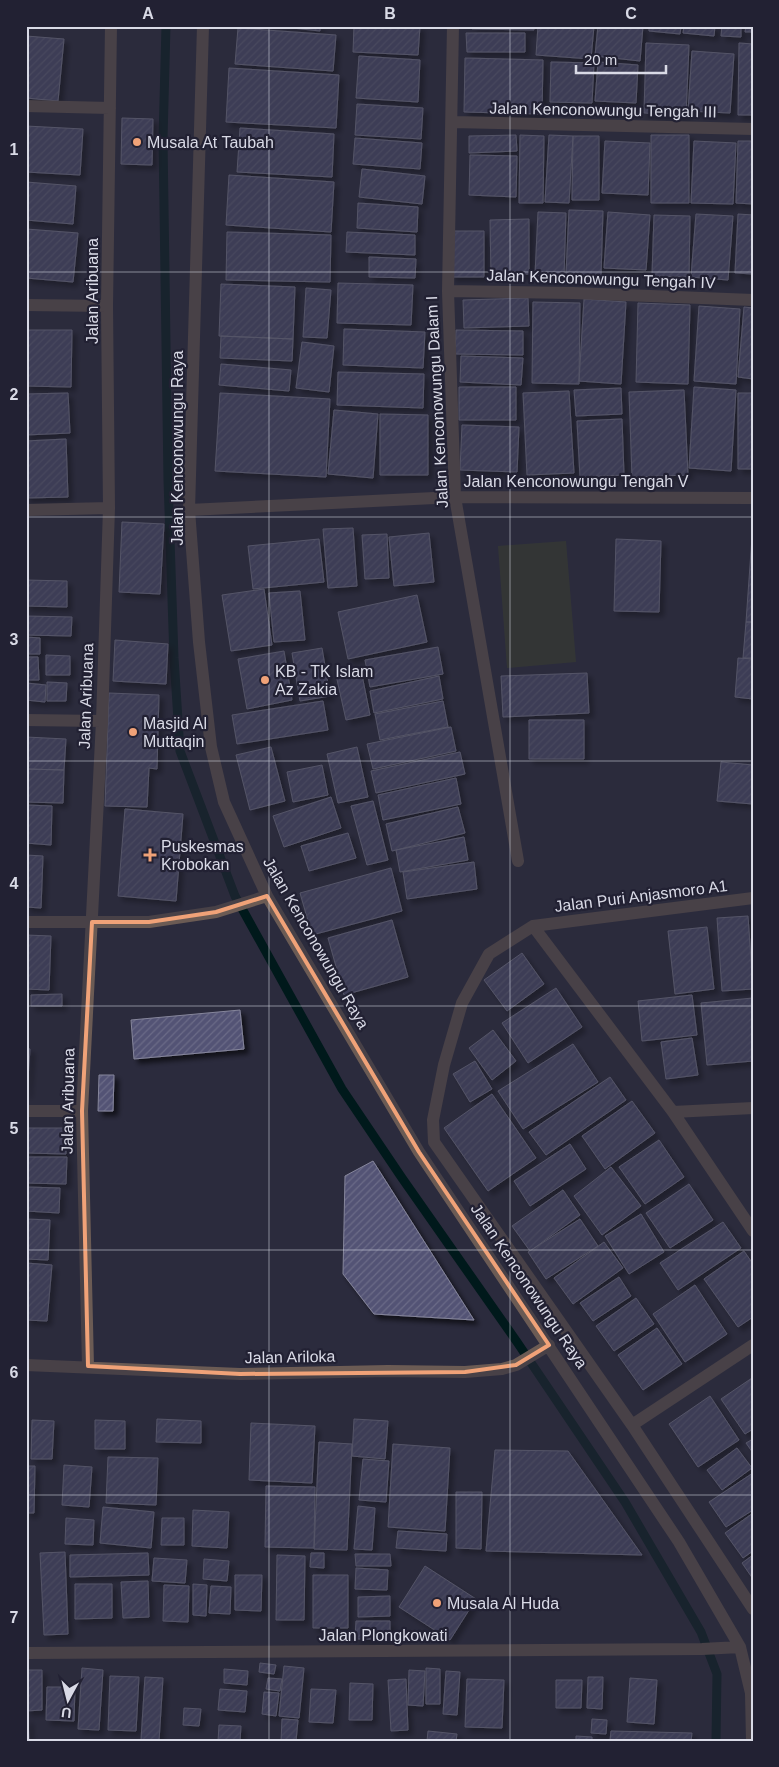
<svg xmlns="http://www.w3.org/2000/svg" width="779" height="1767" font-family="Helvetica,sans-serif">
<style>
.park{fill:#3c422e}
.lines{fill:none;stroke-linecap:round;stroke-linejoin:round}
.stream{stroke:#00191b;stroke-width:9}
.building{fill:url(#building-hatch);stroke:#86869c;filter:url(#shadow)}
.street{stroke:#6b5b54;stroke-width:12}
.marked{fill:none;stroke:#f0a278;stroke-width:4;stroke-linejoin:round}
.grid{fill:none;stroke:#d9dae6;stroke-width:1;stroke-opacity:0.55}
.poi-dot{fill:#f0a278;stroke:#222133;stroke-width:2}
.labels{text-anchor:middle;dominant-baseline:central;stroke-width:4.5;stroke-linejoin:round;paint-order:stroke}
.street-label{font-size:16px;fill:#d9dae6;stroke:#222133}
.poi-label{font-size:16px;fill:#d9dae6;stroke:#222133;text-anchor:start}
.neatline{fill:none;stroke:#d9dae6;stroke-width:2}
.grid-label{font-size:16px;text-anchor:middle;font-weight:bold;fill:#d9dae6}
</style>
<defs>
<pattern id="building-hatch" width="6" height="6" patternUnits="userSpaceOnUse" patternTransform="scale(1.25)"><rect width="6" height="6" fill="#535374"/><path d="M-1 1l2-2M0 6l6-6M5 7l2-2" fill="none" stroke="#6b6b88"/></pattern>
<filter id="shadow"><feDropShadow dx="4.5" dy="4.5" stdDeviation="2.5" flood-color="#0009"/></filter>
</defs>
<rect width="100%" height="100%" fill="#2b2b3d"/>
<path class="park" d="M566 541 576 662 507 668 498 546Z"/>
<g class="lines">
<path class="stream" d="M166 26 163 139 168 480 174 658 180 751 235 896 342 1089 402 1178 517 1342 625 1502 701 1632 717 1674 716 1741"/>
</g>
<path class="building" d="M274 26H320V31Z
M354 26H420L418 55 353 52Z
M472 26H534V30L472 29Z
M538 26H594L591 59 536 55Z
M598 26H643L640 61 595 56Z
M649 26H681L680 34 649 31Z
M684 26H715L714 36 683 33Z
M722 26H741V37L721 36Z
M746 26H753V32H745Z
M238 28 336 35 333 71 235 64Z
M466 33H525V52H467Z
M26 36 64 39 58 101 26 98Z
M646 43 689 45 686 115 644 113Z
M739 43 753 44V115H738Z
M692 51 734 54 730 113 688 111Z
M359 56 420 60 418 102 356 98Z
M465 58 543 60 542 114 464 112Z
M551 62 594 63 592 103 550 102Z
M598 62 638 65 636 103 595 101Z
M229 68 339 75 336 128 226 122Z
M357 104 423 108 421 139 355 135Z
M122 118 153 119 152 165 121 164Z
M26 126 83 129 80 175 26 172Z
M240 128 334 134 332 177 237 172Z
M516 135 517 151 469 153V136Z
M520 135 544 136 543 203H519Z
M549 135 573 136 569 203 545 202Z
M651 135H689V203H651Z
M573 136H599V200H572Z
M355 138 422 143 420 169 353 164Z
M605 141 650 143 648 195 602 193Z
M694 141 736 143 733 204 691 203Z
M738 141H753V204L736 203Z
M470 155 517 156 516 197 469 195Z
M362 169 425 176 422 204 359 197Z
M229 175 334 182 331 232 226 225Z
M26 182 76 186 73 224 26 220Z
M358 203 418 207 417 232 357 228Z
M569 210 603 211 601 275 566 274Z
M538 212 566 213 564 276 535 275Z
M608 212 650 215 646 270 604 268Z
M696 214 733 216 728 280 691 277Z
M738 214 753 215V274L735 273Z
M654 215 690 216 689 277 652 276Z
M529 219V274H491L490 220Z
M26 229 78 233 73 282 26 278Z
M451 231H484V277H451Z
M227 232 331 235 330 282 226 280Z
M347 232 415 235V255L346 252Z
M369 257 416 259 415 278 369 277Z
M338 283 413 285 411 325 337 323Z
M221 284 295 287 293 339 219 336Z
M306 288 331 290 327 338 303 337Z
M528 298 529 326 464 328 463 300Z
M584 299 626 302 621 384 579 381Z
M533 302 580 303 579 384 532 383Z
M638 303 690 305 688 384 636 382Z
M699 306 740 309 736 384 694 381Z
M744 307 753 308V379L738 377Z
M344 329 425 332 423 368 343 365Z
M26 330H72L71 387 26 386Z
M456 330 523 331V355L455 354Z
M221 336 293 339 292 361 220 358Z
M302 342 334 346 329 392 296 388Z
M461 356 523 358 521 385 460 382Z
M221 364 291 370 289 391 219 385Z
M338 372 424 374 423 408 337 405Z
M459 387H516V420H459Z
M694 387 736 390 731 471 689 468Z
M621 388 622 414 576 416 574 390Z
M684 390 688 475 632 477 629 392Z
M569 391 574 473 527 475 523 393Z
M68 393 70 433 26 435V394Z
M220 393 330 399 326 477 215 471Z
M738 393H753V469H738Z
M334 410 378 414 373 478 328 474Z
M380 414 428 415V475H380Z
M622 419 624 475 580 477 577 421Z
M462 425 519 427 517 472 460 470Z
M66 439 68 497 26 498V441Z
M122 522 164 524 160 594 119 592Z
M353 528 357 586 328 588 323 529Z
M429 533 434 582 394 586 389 537Z
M387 534 389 578 365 579 362 535Z
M752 537H753V622H746Z
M319 539 324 582 253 589 248 546Z
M616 539 661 541 659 612 614 611Z
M26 580 67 581V607L26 606Z
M264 589 272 645 231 651 222 595Z
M300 591 305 640 274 642 269 593Z
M417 595 427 642 348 659 338 612Z
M26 616 72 617 71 636 26 635Z
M746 622H753V658H743Z
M26 637 40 638V654H26Z
M115 640 168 644 166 684 113 681Z
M438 647 443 674 370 687 365 660Z
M322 648 330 696 300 701 292 653Z
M284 651 292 700 247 709 238 659Z
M46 655 70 656V675H46Z
M26 657H38L39 680H26Z
M738 658 753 659V699L735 697Z
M361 670 370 715 346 720 336 675Z
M587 673 589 713 503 717 501 676Z
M439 676 443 699 374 713 370 691Z
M47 682 67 683 66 701H47Z
M26 683 46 685 45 702 26 700Z
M109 693 159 695 157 769 149 768 147 807 105 806Z
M323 701 328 730 237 744 232 715Z
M443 701 448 727 380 740 375 714Z
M529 720H584V759H529Z
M451 727 456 751 373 769 367 744Z
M26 737 66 739 64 770 26 769Z
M271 747 285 801 250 810 236 755Z
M357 747 368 797 338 803 327 754Z
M460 752 465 774 376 793 371 771Z
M721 762 753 765V804L717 801Z
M322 765 328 795 293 802 287 772Z
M26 769 64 770 63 803 26 802Z
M456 778 461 804 383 820 378 795Z
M331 797 341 828 284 847 273 816Z
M373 801 388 860 367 865 351 806Z
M26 805 52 806 51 845 26 843Z
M458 807 465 833 392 851 386 824Z
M125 809 183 814 176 901 118 896Z
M348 833 356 858 309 871 301 846Z
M464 837 468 860 400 872 396 850Z
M26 855 43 856 41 908 26 907Z
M474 862 477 889 407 899 403 872Z
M391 868 402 911 312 935 300 893Z
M748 916 753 989 722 991 717 918Z
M392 920 408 977 344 995 328 938Z
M707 927 714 989 675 994 668 931Z
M26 935 51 936 49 990 26 989Z
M522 953 544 984 507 1011 484 980Z
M556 988 582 1027 528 1063 502 1023Z
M62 994V1006H31V995Z
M692 995 697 1035 642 1041 638 1001Z
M753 998V1061L707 1065 701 1003Z
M240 1010 244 1049 134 1059 131 1020Z
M493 1030 516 1061 492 1080 469 1048Z
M692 1038 698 1075 666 1079 661 1042Z
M573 1044 598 1082 523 1129 498 1091Z
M26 1048 30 1049 27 1094H26Z
M475 1061 492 1089 470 1102 453 1074Z
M99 1075H114L113 1111H98Z
M610 1077 626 1100 546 1155 529 1132Z
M492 1094 536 1158 488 1191 444 1128Z
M632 1101 655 1133 605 1169 582 1136Z
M27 1128H66V1154L27 1153Z
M659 1140 684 1177 645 1204 619 1167Z
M570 1144 586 1169 530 1206 514 1181Z
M26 1157H67L66 1184 26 1183Z
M373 1161 474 1320 374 1314 343 1274 345 1176Z
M611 1167 641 1206 602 1235 574 1196Z
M689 1184 713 1220 670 1248 646 1213Z
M26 1187 60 1188 59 1213 26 1211Z
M563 1190 580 1215 530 1251 512 1226Z
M641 1214 664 1252 629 1274 605 1236Z
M26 1219 50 1220 48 1260 26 1259Z
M580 1219 598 1246 546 1279 528 1252Z
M723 1222 741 1248 678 1290 660 1263Z
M604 1242 623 1268 573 1304 554 1278Z
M744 1251 753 1264V1317L738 1327 704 1279Z
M26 1263 52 1265 47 1321 26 1320Z
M619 1277 631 1296 593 1321 580 1303Z
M695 1285 727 1334 685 1362 653 1314Z
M636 1298 654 1324 614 1351 596 1326Z
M657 1328 682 1364 643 1390 618 1355Z
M752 1378 753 1429 745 1434 721 1399Z
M710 1396 739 1440 698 1467 669 1424Z
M157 1419 201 1421V1443L156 1442Z
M354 1419 388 1421 385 1459 352 1456Z
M32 1420 54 1421 52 1459H31Z
M95 1420 125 1421V1449H95Z
M251 1423 315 1426 312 1483 249 1480Z
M753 1439V1453L746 1443Z
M319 1442 352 1444 347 1550 314 1549Z
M393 1444 450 1448 445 1531 388 1527Z
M737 1448 752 1468 722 1490 707 1470Z
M495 1450 568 1451 642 1555 486 1551Z
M108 1457 158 1458 156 1505 106 1503Z
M363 1459 389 1461 386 1502 359 1500Z
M64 1465 92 1467 89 1507 62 1505Z
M26 1466H35L34 1513H26Z
M753 1473V1510L726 1527 709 1502Z
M266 1486 315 1487 314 1548 265 1547Z
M456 1492H482L481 1549 456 1548Z
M358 1506 375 1508 372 1550 354 1549Z
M103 1507 154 1512 151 1548 100 1543Z
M193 1510 229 1512 227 1548 192 1546Z
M753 1513V1551L743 1558 725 1533Z
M66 1518 94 1520 93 1545 65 1544Z
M162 1518H184V1545H161Z
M398 1531 447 1534 446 1551 396 1548Z
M65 1552 68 1634 44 1635 40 1553Z
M148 1553 149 1575 70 1577V1555Z
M311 1553H324V1568L310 1567Z
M355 1554H390L391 1566H356Z
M277 1555 305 1556 304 1620H276Z
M753 1555V1579L742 1563Z
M154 1558 187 1560 185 1583 152 1581Z
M204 1559 229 1561 227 1581 203 1579Z
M425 1566 476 1599 450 1640 399 1607Z
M356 1568 388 1570 387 1590 355 1589Z
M235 1575H262L261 1611 235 1610Z
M313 1575H348V1628H313Z
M148 1581 149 1617 123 1618 121 1582Z
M75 1584H112V1618L75 1619Z
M193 1584 207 1585 206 1616 193 1615Z
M164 1585 189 1586 188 1622 163 1621Z
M211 1586 231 1587 230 1614 209 1613Z
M390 1596V1616L358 1617V1597Z
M356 1621H390V1639H355Z
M260 1663 276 1665 274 1674 259 1672Z
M284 1666 304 1668 299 1718 279 1716Z
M82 1668 103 1670 99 1730 78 1729Z
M426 1668 440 1669V1704H426Z
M224 1669 248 1671 247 1685 224 1683Z
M26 1670H42V1710L26 1711Z
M409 1670 425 1671 423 1706 408 1705Z
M446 1671 460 1672 457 1715 443 1714Z
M110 1676 139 1677 136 1731 108 1730Z
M145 1677 163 1678 159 1741 141 1740Z
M588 1677H603L602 1709 587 1708Z
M268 1678 282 1679 280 1691 266 1689Z
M630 1678 657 1680 654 1724 627 1722Z
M406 1679 408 1730 391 1731 388 1680Z
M467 1679 504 1680 502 1728 465 1727Z
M556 1680H582L581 1708H556Z
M350 1683 373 1684 372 1720H349Z
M47 1687H75L74 1721 46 1720Z
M220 1689 247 1691 245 1712 218 1710Z
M311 1689 336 1690 333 1723 309 1722Z
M264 1692 279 1693 276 1716 262 1714Z
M184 1708 201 1709 199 1726 183 1725Z
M26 1719H28L29 1741H26Z
M282 1719 298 1720 296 1741H281Z
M592 1719 607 1720 606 1734 591 1733Z
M219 1725 241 1726 240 1741H218Z
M428 1731 457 1734 456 1741H427Z
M611 1731 692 1733 691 1741H610Z
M576 1736 592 1737V1741H576Z"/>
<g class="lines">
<path class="street" d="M203 26 189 510 199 642 211 747 224 802 267 896 419 1152 679 1542 740 1647 751 1693 752 1741
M453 26 448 291 455 497 518 861
M26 106 110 108
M452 122 753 129
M448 291 573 293 753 300
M26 305 107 306
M26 510 109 508
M189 510 455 497 753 498
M26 720 102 721
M753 898 533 926 489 954 462 1003 444 1065 433 1120 434 1142 632 1425 753 1609
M26 922H149L216 912 267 896
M533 926 673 1112 753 1231
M26 1111H82
M673 1112 753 1108
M26 1365 240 1374 388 1371 465 1372 502 1369 516 1365 549 1345
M88 1366 82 1111 102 721 109 508 107 306 111 26
M632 1425 753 1345
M26 1653 702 1649 740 1647"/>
</g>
<path d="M0 0H779V1767H0ZM267 896 419 1152 549 1345 516 1365 465 1372 240 1374 88 1366 82 1111 92 922H149L216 912Z" fill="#2b2b3d" fill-opacity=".55" fill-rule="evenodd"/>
<path class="marked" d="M267 896 419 1152 549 1345 516 1365 465 1372 240 1374 88 1366 82 1111 92 922H149L216 912Z"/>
<path class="grid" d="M269 26V1741M510 26V1741M26 272H753M26 517H753M26 761H753M26 1006H753M26 1250H753M26 1495H753"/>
<g class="poi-dot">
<circle cx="137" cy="142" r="5"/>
<circle cx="265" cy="680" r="5"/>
<circle cx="133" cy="732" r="5"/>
<path d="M147.5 847.5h5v5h5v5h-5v5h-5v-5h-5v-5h5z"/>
<circle cx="437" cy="1603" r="5"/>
</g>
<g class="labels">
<g class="street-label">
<text transform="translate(603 110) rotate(1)">Jalan Kenconowungu Tengah III</text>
<text transform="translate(601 279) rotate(2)">Jalan Kenconowungu Tengah IV</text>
<text transform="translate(92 291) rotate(-90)">Jalan Aribuana</text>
<text transform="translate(437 402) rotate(-93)">Jalan Kenconowungu Dalam I</text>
<text transform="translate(177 448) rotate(-90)">Jalan Kenconowungu Raya</text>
<text x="576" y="481">Jalan Kenconowungu Tengah V</text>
<text transform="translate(86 696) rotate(-88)">Jalan Aribuana</text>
<text transform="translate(641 896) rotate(-7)">Jalan Puri Anjasmoro A1</text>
<text transform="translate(316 943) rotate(60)">Jalan Kenconowungu Raya</text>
<text transform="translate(68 1101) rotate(-89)">Jalan Aribuana</text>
<text transform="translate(529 1286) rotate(56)">Jalan Kenconowungu Raya</text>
<text transform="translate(290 1357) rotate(-1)">Jalan Ariloka</text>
<text x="383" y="1635">Jalan Plongkowati</text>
</g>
<g class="poi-label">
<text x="147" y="142">Musala At Taubah</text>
<text x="275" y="671">KB - TK Islam<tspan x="275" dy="18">Az Zakia</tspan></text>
<text x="143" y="723">Masjid Al<tspan x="143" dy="18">Muttaqin</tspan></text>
<text x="161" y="846">Puskesmas<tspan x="161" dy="18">Krobokan</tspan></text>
<text x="447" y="1603">Musala Al Huda</text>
</g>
</g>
<rect width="779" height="1767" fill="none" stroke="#222133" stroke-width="55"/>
<g transform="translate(68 1700) rotate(187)" stroke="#222133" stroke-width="4" paint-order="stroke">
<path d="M0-4L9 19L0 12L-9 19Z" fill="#d9dae6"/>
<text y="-8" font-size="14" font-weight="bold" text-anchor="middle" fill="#d9dae6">U</text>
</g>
<path d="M576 65v8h90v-8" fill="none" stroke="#d9dae6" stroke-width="2.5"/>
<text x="584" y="65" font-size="15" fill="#d9dae6" stroke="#222133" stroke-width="4" paint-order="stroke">20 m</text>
<rect x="28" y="28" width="724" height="1712" class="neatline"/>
<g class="grid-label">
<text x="148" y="19">A</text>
<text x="390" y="19">B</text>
<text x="631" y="19">C</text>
<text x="14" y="155">1</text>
<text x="14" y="400">2</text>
<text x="14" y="645">3</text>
<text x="14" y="889">4</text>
<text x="14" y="1134">5</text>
<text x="14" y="1378">6</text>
<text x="14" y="1623">7</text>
</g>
</svg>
